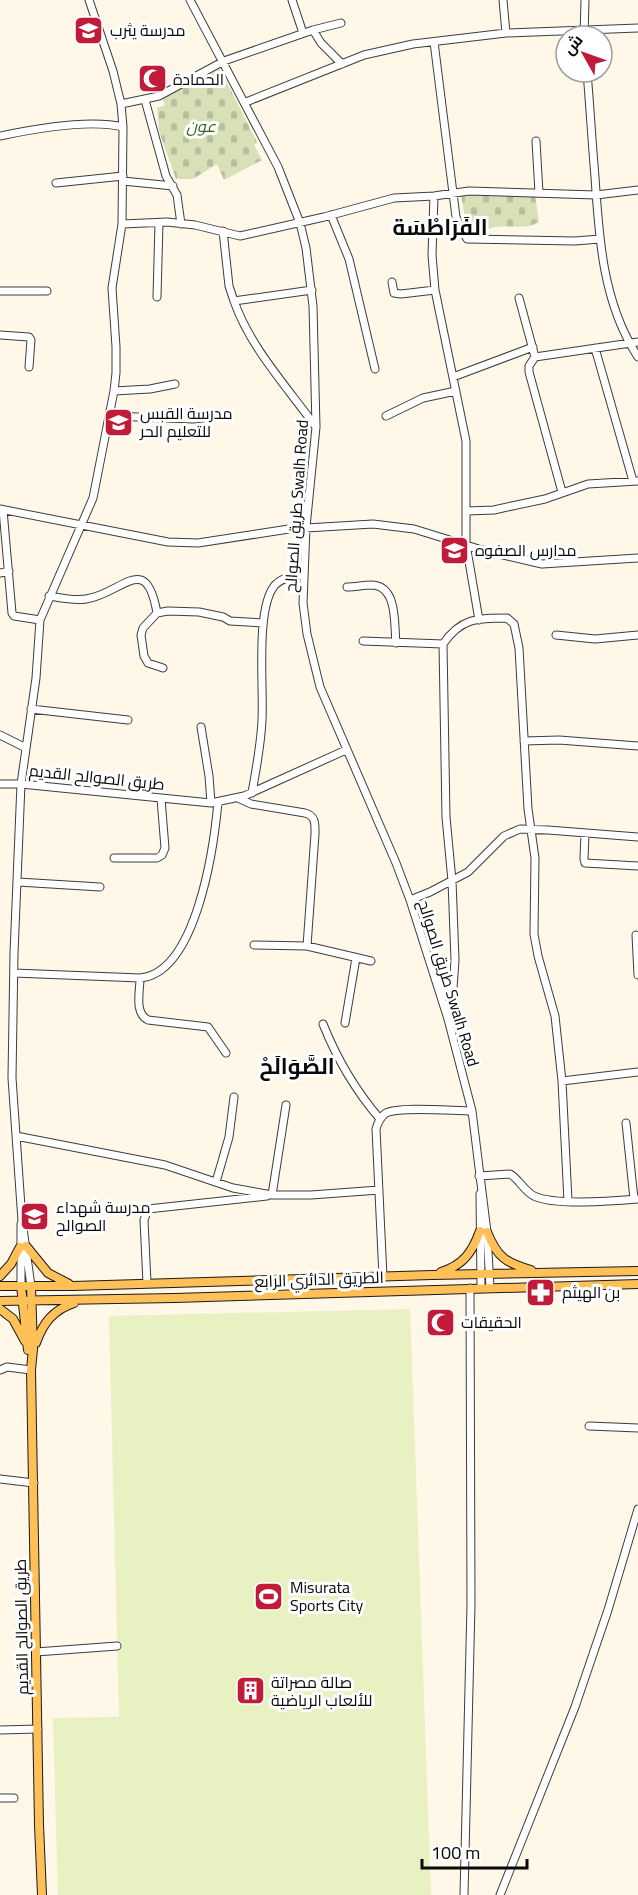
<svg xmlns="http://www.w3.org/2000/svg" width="638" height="1895" font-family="Georgia,Cairo,serif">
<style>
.cemetery{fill:url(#cemetery-stones)}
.pitch{fill:#e7f1c1}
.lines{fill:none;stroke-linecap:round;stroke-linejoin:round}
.minor-casing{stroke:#3d3d3d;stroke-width:9}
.major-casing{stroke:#1b1b1b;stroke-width:10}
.minor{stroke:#fff;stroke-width:7}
.major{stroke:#ffc057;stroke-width:8}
.labels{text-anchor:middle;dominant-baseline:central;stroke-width:6;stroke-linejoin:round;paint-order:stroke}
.poi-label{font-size:16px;fill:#0a0a0a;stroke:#fff;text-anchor:start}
.park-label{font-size:16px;font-style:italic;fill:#316418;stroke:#fff}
.street-label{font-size:16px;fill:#0a0a0a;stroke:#fff}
.district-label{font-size:22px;font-weight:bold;fill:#0a0a0a;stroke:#fff}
</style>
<defs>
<pattern id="cemetery-stones" width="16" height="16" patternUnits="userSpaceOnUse" patternTransform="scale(1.5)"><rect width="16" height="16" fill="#d8e0b8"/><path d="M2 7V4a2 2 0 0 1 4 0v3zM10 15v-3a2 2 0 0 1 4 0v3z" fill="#b8bf9d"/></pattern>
</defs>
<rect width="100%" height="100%" fill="#fff7e7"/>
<path class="cemetery" d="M220 69 257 142 254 145 262 160 224 180 217 164 193 179H176L159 131 157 108 165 105 163 100 167 96Z
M461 195H535L539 222C525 230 510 225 495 227 488 228 481 233 472 234L470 223H466Z"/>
<path class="pitch" d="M410 1309 431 1895H58L53 1718 119 1717 109 1316Z"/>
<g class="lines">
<defs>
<path id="minor" d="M190 0 278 167 300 223 306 248 313 306 316 427 306 527 303 603 307 634 320 687 396 863 410 900 448 1019 472 1111 487 1232 490 1288
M292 0 303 33
M503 0 506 33
M313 30 321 43 342 64
M584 36 585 0
M434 42 456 217 467 239 575 241 600 239
M587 72C590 107 592 142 595 177 599 239 603 304 638 357
M145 100 166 176 177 195 181 224
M246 102 364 55 413 44 506 33 638 28
M121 104 159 96 224 61 313 30 341 23
M0 136C33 129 91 119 123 127
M536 141 539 193
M123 181 173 186
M56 183 123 176
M434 196 432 255 435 290 466 441V544L479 620
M331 215 349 259 375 369
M122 224 167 222 195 225 240 236 324 217 394 198 434 196 469 191 596 195 638 190
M223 231 229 286 234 301 312 290
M392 282 394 293 401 294 435 290
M0 291H47
M157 297 159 223
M519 298 535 357 529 366V372L562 492
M234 301C250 347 287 387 316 427
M0 335 29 337 31 340 29 367
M595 348 633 481
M535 357 638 342
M453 377 533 347
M114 391 150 389 175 384
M109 416 194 419 217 416
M386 416 423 398 456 391
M0 509 168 542 198 543 289 529 373 524 414 529 482 550 542 564 638 558
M3 510 12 613 14 616 40 620
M467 511 494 510 512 506 545 499 588 484 638 481
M0 573 9 571
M347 587C355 587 364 585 372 585 398 586 394 625 396 643
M49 596C61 598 74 601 86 599 122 594 146 550 157 613
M556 635 595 639 638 635
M363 641 443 644
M163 668 148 663 144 656 141 635 143 628 157 613 168 611 199 612 223 617 230 621 263 623
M31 709 128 720
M201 727 209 776 211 803
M0 735 24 747
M524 741 559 740 638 746
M0 784H21L211 803 244 796 346 750
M252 793C256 769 261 745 262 720 264 689 255 608 275 585 282 577 295 576 304 574
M238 798 251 804 305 813C316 816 315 824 315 834L307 946
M585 833 584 859 585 863 638 866
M114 858H157L162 855 165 848 161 799
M18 882 100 887
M410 900 430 892 468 872 504 836 520 829 548 830 638 837
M636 935 638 975
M254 945 307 946 371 961
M14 973 140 978C197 973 214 846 218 802
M140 978C140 992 134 1013 148 1020L208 1027 226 1053
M441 992 453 988 455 960 452 881 446 817 443 644C461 618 477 618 507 618L514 624 519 648 528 809 535 858 534 934 538 956 555 1016 562 1081 568 1201
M345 1023 356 958
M323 1024C337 1059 355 1090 380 1119
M562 1081 638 1072
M626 1123 634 1199
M16 1136 165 1165 233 1188 272 1195H311L379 1190
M479 1176 510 1174C519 1179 524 1191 534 1196 555 1206 614 1201 638 1199
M216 1182 229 1137 234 1097
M480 1194 481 1288
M272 1195 286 1105
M383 1277 376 1129C378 1122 380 1117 386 1113 400 1106 453 1111 472 1111
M147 1283 144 1220 148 1209 267 1196
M21 1286V1224
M31 1286 22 1221 12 1078 14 953 21 784 36 678 40 620 93 498 114 391 116 373V347L112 288 122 224 123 127 121 104 113 71 89 0
M0 1370 7 1367 31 1370
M589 1426 638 1428
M0 1479 34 1483
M36 1652 117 1646
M0 1730 38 1729
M0 1798H14
M464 1895 471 1605 470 1288
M500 1895 575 1707 608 1610 638 1509"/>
<path id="major" d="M487 1232C497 1257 506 1263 531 1270
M26 1246 48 1273 69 1284
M441 1272C463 1265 472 1253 480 1231
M0 1276 11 1264 20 1247
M0 1286H73L432 1275 638 1271
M21 1286 28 1350
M31 1286 33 1349 31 1370 39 1825 42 1895
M0 1301 175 1298 638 1284
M0 1309 13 1319 25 1341
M36 1343C43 1323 53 1310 74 1303"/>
</defs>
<use href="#minor" class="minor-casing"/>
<use href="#major" class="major-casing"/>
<use href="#minor" class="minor"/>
<use href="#major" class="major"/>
</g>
<defs>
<symbol id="school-square" viewBox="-11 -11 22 22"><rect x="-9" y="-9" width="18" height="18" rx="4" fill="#c01b38" stroke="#fff"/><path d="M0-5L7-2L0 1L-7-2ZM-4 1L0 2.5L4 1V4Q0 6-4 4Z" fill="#fff"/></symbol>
<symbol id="mosque-square" viewBox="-11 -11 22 22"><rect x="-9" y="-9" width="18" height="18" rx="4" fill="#c01b38" stroke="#fff"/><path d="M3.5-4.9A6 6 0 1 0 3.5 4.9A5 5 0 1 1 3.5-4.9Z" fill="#fff"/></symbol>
<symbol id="pharmacy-square" viewBox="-11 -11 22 22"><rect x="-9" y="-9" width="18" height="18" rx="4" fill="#c01b38" stroke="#fff"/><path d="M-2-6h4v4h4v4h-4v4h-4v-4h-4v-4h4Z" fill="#fff"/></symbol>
<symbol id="stadium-square" viewBox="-11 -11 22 22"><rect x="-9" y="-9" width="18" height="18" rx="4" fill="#c01b38" stroke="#fff"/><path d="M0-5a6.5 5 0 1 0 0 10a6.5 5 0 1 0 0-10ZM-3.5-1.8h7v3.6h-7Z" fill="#fff"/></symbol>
<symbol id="building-square" viewBox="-11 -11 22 22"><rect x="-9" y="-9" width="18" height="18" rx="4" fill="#c01b38" stroke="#fff"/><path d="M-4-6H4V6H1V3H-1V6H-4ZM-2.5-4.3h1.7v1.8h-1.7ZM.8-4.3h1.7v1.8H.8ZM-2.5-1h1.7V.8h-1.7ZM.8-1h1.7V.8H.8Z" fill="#fff"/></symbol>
</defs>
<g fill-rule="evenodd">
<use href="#school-square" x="72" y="14" width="33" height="33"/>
<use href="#mosque-square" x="136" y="62" width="33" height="33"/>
<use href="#school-square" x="102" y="406" width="33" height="33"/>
<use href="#school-square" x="438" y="534" width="33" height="33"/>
<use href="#school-square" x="18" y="1200" width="33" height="33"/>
<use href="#pharmacy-square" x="524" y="1276" width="33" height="33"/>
<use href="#mosque-square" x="424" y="1306" width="33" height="33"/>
<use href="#stadium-square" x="252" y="1580" width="33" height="33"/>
<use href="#building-square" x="234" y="1674" width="33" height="33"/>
</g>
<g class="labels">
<g class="poi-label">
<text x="110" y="30">مدرسة يثرب</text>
<text x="173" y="79">الحمادة</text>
<text x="140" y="413">مدرسة القبس<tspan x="140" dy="18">للتعليم الحر</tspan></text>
<text x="475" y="550">مدارس الصفوه</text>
<text x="56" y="1207">مدرسة شهداء<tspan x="56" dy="18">الصوالح</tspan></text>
<text x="562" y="1292">بن الهيثم</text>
<text x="461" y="1322">الحقيقات</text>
<text x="290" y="1587">Misurata<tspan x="290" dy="18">Sports City</tspan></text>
<text x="271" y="1682">صالة مصراتة<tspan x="271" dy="18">للألعاب الرياضية</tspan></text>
</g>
<g class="park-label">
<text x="201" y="126">عون</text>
</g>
<g class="street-label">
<text transform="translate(296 506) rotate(-86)">طريق الصوالح Swalh Road</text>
<text transform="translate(97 777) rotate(6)">طريق الصوالح القديم</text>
<text transform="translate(449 983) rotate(73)">طريق الصوالح Swalh Road</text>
<text transform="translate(319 1279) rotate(-2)">الطريق الدائري الرابع</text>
<text transform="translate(21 1627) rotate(-91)">طريق الصوالح القديم</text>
</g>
<g class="district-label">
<text x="440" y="227">الفَرَاطْسَة</text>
<text x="297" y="1066">الصَّوَالَحْ</text>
</g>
</g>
<g transform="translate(584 54) rotate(310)"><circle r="28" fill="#ffffff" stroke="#9d9d9d" stroke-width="1.5"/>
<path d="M0-4.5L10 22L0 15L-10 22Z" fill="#c01b38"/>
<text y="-9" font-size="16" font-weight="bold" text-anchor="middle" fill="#0a0a0a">ش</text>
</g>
<path d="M422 1859v9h105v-9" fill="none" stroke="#0a0a0a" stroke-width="3"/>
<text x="431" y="1859" font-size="18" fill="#0a0a0a" stroke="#ffffff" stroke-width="4.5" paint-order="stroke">100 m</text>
</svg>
